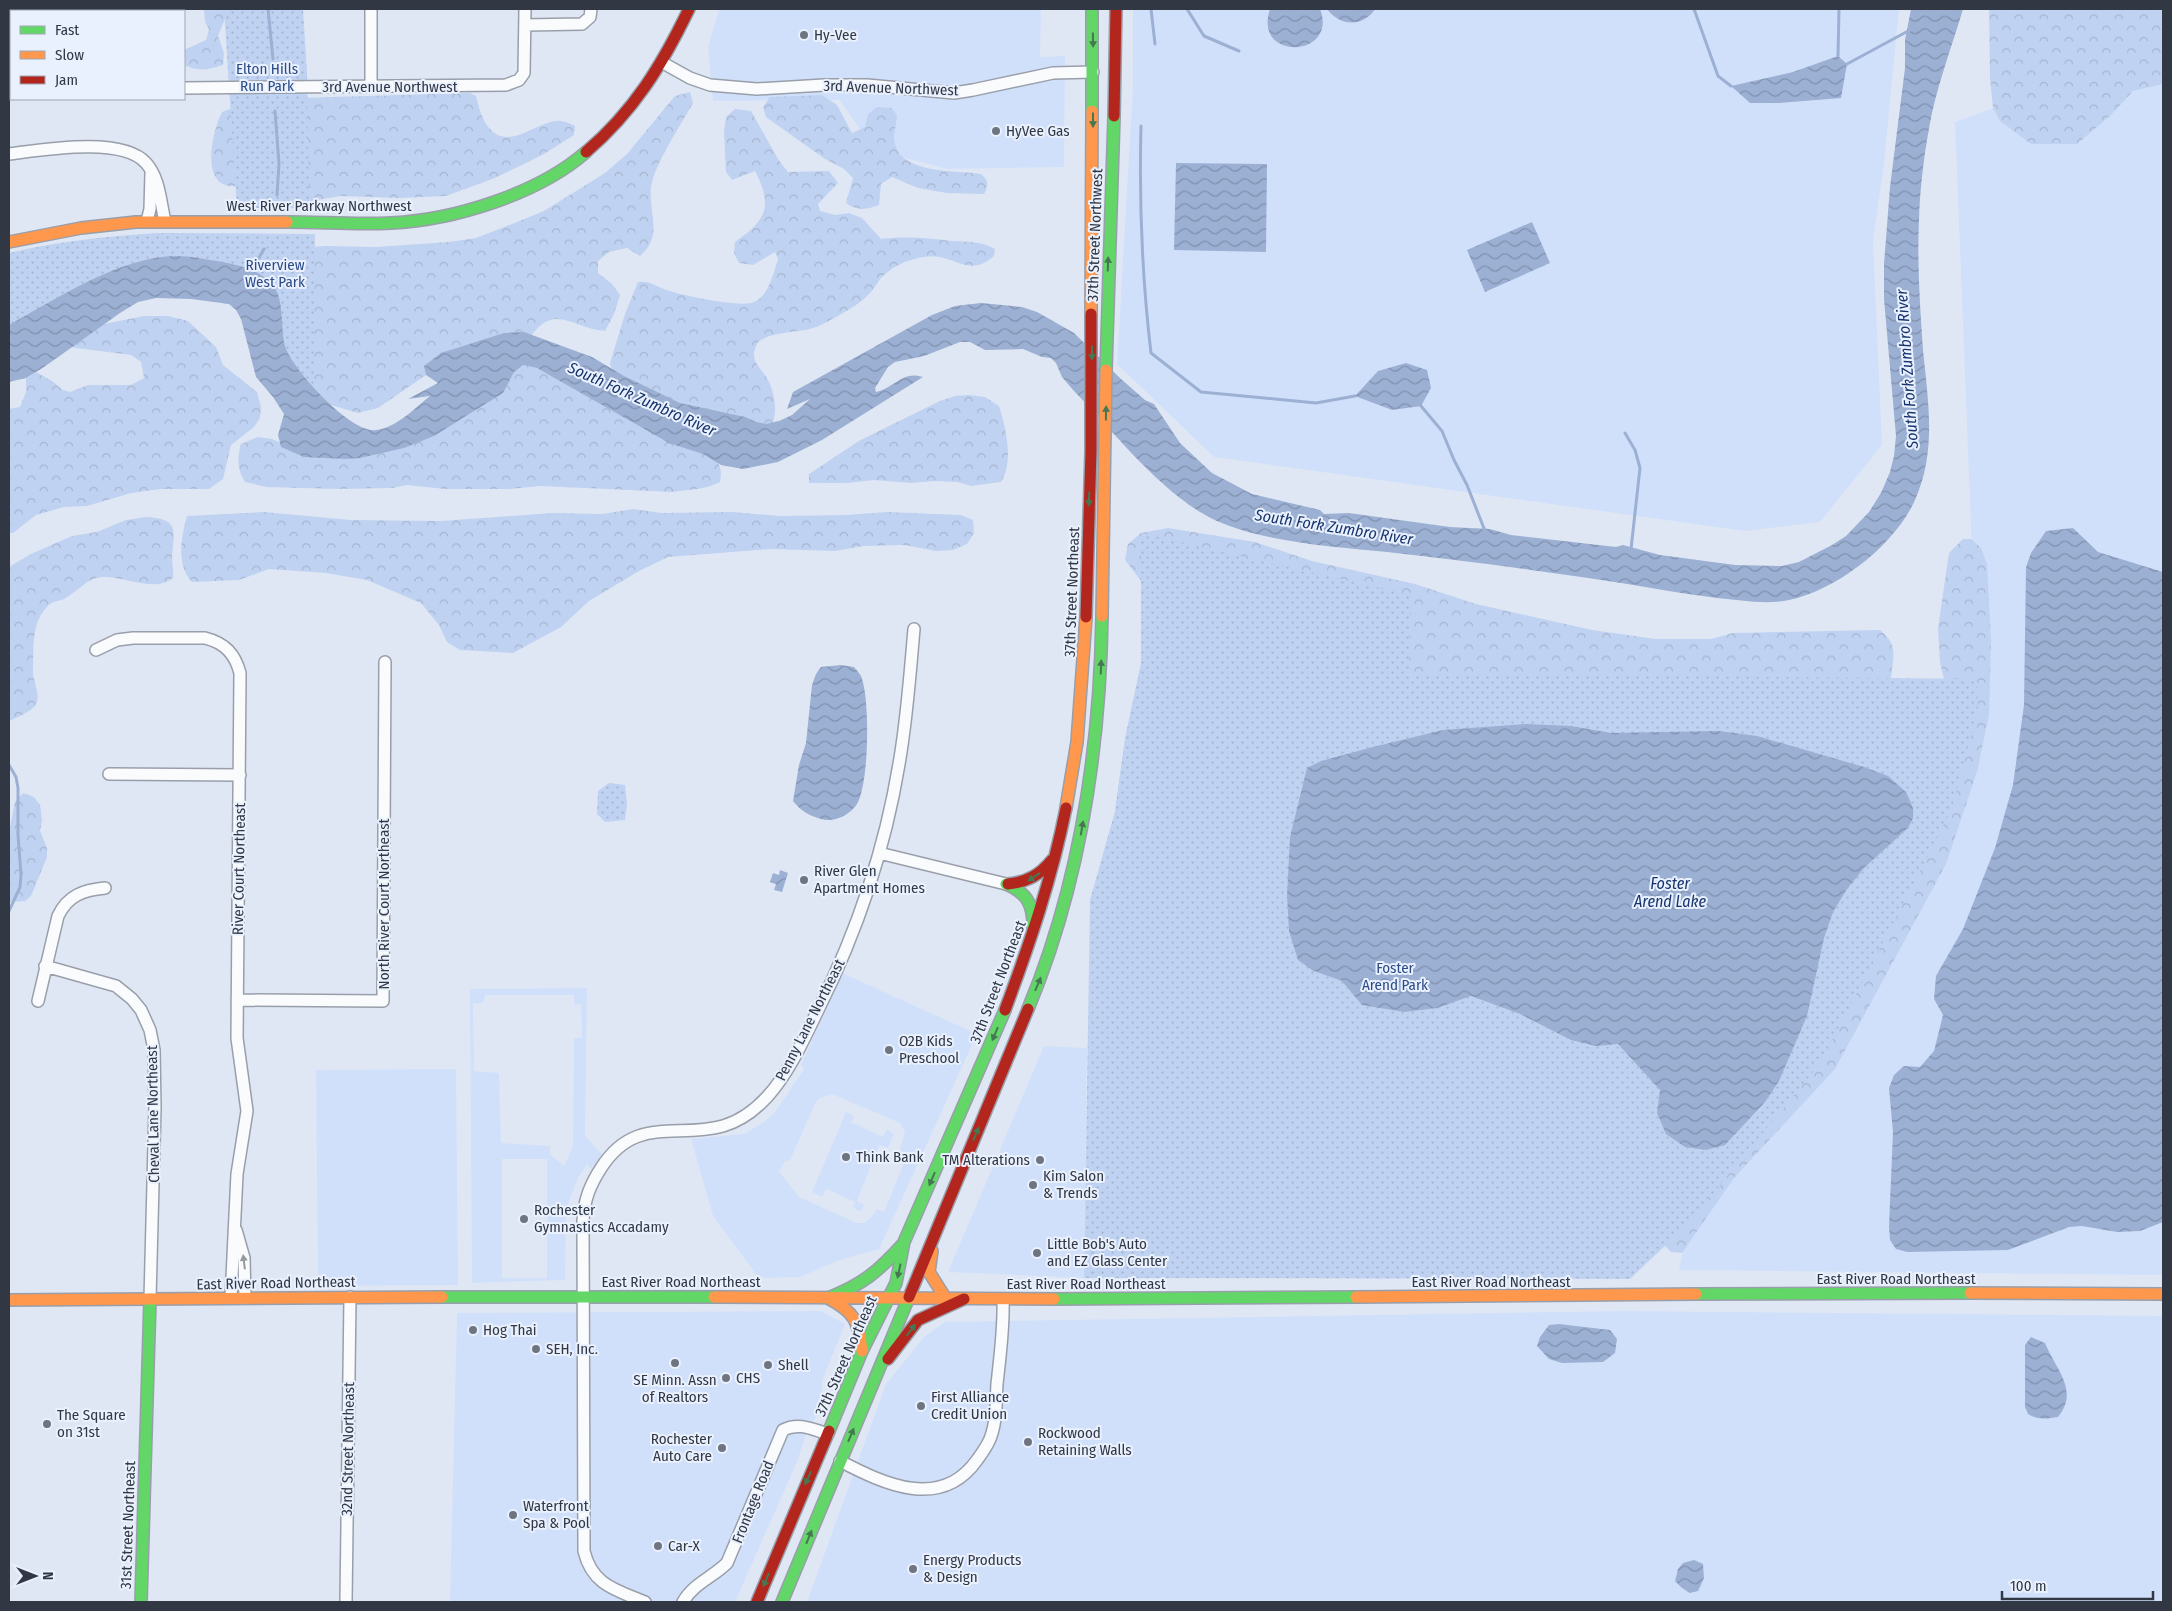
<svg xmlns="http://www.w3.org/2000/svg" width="2172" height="1611" font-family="'Fira Sans Condensed',sans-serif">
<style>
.built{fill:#d1e0fa;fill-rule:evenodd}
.forest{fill:url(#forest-crowns)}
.park{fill:url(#park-dots)}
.water{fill:url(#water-waves)}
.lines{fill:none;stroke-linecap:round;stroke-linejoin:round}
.stream{stroke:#9cb0d4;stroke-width:3}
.street-casing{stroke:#999faa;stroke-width:14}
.fast-casing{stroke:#999faa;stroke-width:14}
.slow-casing{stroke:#999faa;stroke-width:14}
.jam-casing{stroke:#999faa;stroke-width:14}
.street{stroke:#fafbfd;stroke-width:11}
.fast{stroke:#63d668;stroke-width:11}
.slow{stroke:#ff974d;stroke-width:11}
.jam{stroke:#b3261e;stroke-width:11}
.oneway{fill:#457752}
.oneway2{fill:#9699a0}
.poi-dot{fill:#6e7581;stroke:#eaf1fe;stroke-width:2}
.labels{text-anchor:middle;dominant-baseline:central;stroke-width:4;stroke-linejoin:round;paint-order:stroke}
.poi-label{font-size:15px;fill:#313743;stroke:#eaf1fe;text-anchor:start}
.park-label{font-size:15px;fill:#2c4b87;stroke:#eaf1fe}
.street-label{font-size:15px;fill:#313743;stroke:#eaf1fe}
.water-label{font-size:16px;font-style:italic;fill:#17346d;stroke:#eaf1fe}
</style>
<defs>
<pattern id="forest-crowns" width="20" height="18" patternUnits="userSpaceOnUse" patternTransform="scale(1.25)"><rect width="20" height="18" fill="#c0d2f1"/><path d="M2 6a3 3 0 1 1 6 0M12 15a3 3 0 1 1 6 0" fill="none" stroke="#a5b5d0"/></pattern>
<pattern id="park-dots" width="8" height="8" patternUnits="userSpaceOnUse" patternTransform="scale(1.25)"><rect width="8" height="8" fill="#c0d2f1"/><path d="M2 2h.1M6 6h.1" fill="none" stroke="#a5b5d0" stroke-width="1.8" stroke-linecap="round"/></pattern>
<pattern id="water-waves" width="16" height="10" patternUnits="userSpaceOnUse" patternTransform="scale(1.25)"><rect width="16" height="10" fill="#9cb0d4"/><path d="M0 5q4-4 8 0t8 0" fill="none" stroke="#8090ae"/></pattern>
</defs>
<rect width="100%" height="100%" fill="#dfe7f4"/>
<path class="built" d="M719 9H1041L1040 57 1065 56 1064 167 948 169 874 150 840 100 713 101 708 47Z
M1133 9H1899L1884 164 1873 240 1882 445 1820 522 1745 531 1214 457 1117 364 1133 87Z
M2163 59V1275L1679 1270 1688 1224 1977 679 1955 122 2035 93Z
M842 973 977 1034 879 1249 840 1260 800 1277 759 1278 713 1216 691 1139 744 1134 764 1122 775 1112 804 1069 801 1065ZM832 1094 900 1123 905 1132 899 1152 900 1155 906 1158 884 1212 877 1209 870 1219 865 1223H857L799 1197 779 1171 785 1161 790 1160 816 1102 820 1098Z
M587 988 585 1136 603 1155 591 1169 587 1164 578 1178 568 1204 566 1214 565 1280 472 1283 470 989ZM485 995H574V1005L581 1004 582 1038H574L573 1146 564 1166 550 1154V1146L501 1143 499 1073 474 1071 473 1003H483ZM502 1159H547V1278H502Z
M1044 1046 1087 1048 1084 1278 948 1272Z
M456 1069 458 1285 318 1286 316 1070Z
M846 1112 854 1116 851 1122 883 1137 887 1129 894 1134 888 1148 879 1145 857 1201 864 1204 862 1210 858 1211 853 1207 855 1202 827 1189 822 1197 812 1192Z
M821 1311 845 1324 822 1381V1402L820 1411 808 1428 797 1462 735 1602H450L457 1313Z
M1624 1311 2163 1316V1602H807L886 1384 924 1337 945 1322Z"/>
<path class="forest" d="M204 9H229L218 36 224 53 223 65C208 70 199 72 184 65V50L206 40 209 29 205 22Z
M1989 9H2163V84L2133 91 2110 116 2077 144H2031L2000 121 1993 108 1990 78Z
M690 92 693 103C682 123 654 165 651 187 648 213 664 235 640 256L627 248 609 252 598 261V273L612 284 620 295 614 314 605 331C571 328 554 301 529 339L430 367 426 375 378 408 358 413 324 403 307 381 269 298 9 267 326 246 376 247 449 242 476 238 512 224 544 211 605 173 627 154 675 96Z
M470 93 476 96C479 107 482 121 490 129 509 150 535 123 556 121 562 120 569 123 575 126L574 135 544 154 495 178 446 196 399 198 341 196 304 202 300 98Z
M822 95 837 105 852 133 865 127 868 114 877 107 892 108 897 116C896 123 895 129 894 136 894 175 955 170 981 174 989 181 989 185 984 194L947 193 918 188 892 177 881 184 879 205C867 210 857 211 846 203L853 178 844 169 825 159 766 117 763 107 770 97Z
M236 107 245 185C237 186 228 188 221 183 203 170 214 128 222 112Z
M735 109 751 111 778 159 788 172 829 171 838 183 818 204 820 211 835 215 849 213 862 218 881 239C908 236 925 238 952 241 967 242 982 241 995 249L994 256C967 280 953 251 923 257 907 260 892 266 880 279 876 285 872 292 866 297 858 305 845 312 834 318 827 322 818 327 810 329 798 332 763 333 757 344 749 360 759 365 766 377 770 382 773 392 774 398 777 412 773 426 768 439L614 377 610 363 625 314 638 282C651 280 658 288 670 291 685 296 742 308 754 302 768 297 774 272 778 259L775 252 753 265 739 263 734 253 735 242C767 220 773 206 755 171L732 180 726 172 724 131 726 117Z
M144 316H168L188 321 216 347 223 365 257 392 261 407 260 418 254 427 231 445 223 479 209 489H161L131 493 87 506 64 507 36 515 13 533H9V409L20 407 26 392V378L36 372 52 381 63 390 70 392 88 385H131L144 378 141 362 131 355 68 347 79 329Z
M523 365 537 368 707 450C718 461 723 466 720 482 706 490 689 489 673 492L541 486 509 489H445L407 485 392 488 339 489 266 487 245 482C237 469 237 458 241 444L258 437 272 439 288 446 343 455 511 368Z
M969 395 985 397 999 406C1006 428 1014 461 1001 482L971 486 958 482 935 481 911 483 874 480 847 483H809V474L859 441 891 425 940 401 955 396Z
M633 509 662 513 732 512 780 516 847 515 887 512 961 515 973 520 974 533 967 544 953 550 936 551 904 545 864 546 835 551 771 549 668 557 639 571 589 601 561 627 513 653 460 650 447 642 439 625 421 603 367 580 326 573 269 569 239 580 192 582C176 565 181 537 187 516L264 512 350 520 441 521 553 513 603 514Z
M146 517C180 519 174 530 172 557 172 564 174 571 173 578 154 593 125 576 103 577 87 577 78 592 64 599 59 601 54 601 50 604 30 621 34 650 33 672 33 683 42 696 35 706 30 712 16 718 9 721V567L31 554 72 536 97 532 126 520Z
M1168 528 1255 542 1312 561 1415 584 1476 604 1592 630 1656 639H1711L1733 633 1880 630C1899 645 1893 657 1891 678L1949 691 1944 679 1940 663 1938 628 1949 553 1963 539H1971L1981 548 1987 564 1991 640 1989 715 1977 772 1946 864 1835 1069 1734 1178 1682 1253 1671 1252 1661 1242 1099 869 1115 812 1125 739 1141 664 1142 582 1125 560 1128 544 1141 533Z
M23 793 34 797 40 805 42 820 40 831 47 848V857L31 896 25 901 9 902 10 827 15 802Z"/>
<path class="park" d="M224 9H303L307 72 309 208H237Z
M159 233 315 234 313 426 256 313 172 279 9 351V253C59 241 108 236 159 233Z
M1141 533 1410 595 1409 676H1678L1977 679 1978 710 1951 811 1821 1062 1688 1224 1630 1279 1084 1278 1090 900 1115 812 1125 739 1141 664Z
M609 783 625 785 627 804 625 820 605 822 597 814 598 791Z"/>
<path class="water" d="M1270 9H1320C1339 58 1252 62 1270 9Z
M1327 9H1375C1363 28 1339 26 1327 9Z
M1911 9H1963C1953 43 1940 77 1932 113 1925 147 1920 185 1919 220 1917 263 1920 307 1923 350 1928 401 1937 451 1915 500 1895 545 1837 590 1789 600 1765 605 1740 600 1717 598 1669 592 1621 582 1574 576 1512 567 1450 559 1387 552 1336 547 1264 542 1217 521 1164 497 1115 433 1074 391L1062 377 1056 363 1051 358 1042 357 1023 349 985 350 970 342H960L924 356 895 362 888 367 875 388 876 392C894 388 903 370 923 377L822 440 778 462 743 469 721 465 703 454 669 443 537 368 523 365 514 372 503 393 434 436 404 448 360 458 346 459 304 457 281 447 278 435 284 414 273 397 256 377 241 319 236 310 229 304 191 299 156 298 138 302 120 313 44 367 26 378 9 382V325C56 299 121 256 176 256 190 256 203 259 217 261 237 265 257 268 272 284 285 298 280 327 285 346 291 368 351 434 376 430 396 428 415 408 430 396L408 399 438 383 426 375 424 366 441 353 504 333 524 332 592 357 624 376 680 403 745 417 756 422 766 424 779 421 792 415 810 399 787 409 793 392 932 315 955 306 981 303 1022 307 1037 312 1074 333 1121 379 1145 400 1154 404 1180 443 1212 473 1252 494 1320 510 1324 514 1349 513 1450 527 1490 529 1511 535 1616 547 1623 545 1660 555 1735 565 1782 566 1799 562 1832 545 1846 536 1869 512 1881 493 1890 472 1894 456 1896 436 1884 299V264L1890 187 1905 68V40Z
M1838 56 1847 64 1841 98 1779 103H1750L1731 86 1793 72Z
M1176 163 1267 164 1266 252 1174 250Z
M1532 222 1550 263 1485 292 1467 250Z
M1406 363 1427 370 1431 388 1421 406 1392 410 1355 396 1378 371Z
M2073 528 2098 552 2163 572V1222L2140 1231 2117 1232 2082 1226 2069 1227 2008 1250 1907 1252 1896 1249 1890 1240 1889 1226 1893 1132 1889 1088 1894 1075 1904 1066 1920 1067 1934 1051 1943 1015 1934 999 1936 976 1963 929 1995 848 2013 785 2024 705 2026 567 2031 553 2046 531Z
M841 665 854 667C857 671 861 674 862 679 870 702 869 784 857 804 850 815 834 823 821 819 808 815 801 811 793 801L799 765 806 743 812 685 816 674 821 667Z
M1527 724 1571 726 1611 733 1718 731 1757 736 1864 767 1888 776 1906 792 1913 808V818L1908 828 1865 867 1847 889 1833 912 1824 938 1807 1016 1779 1081 1765 1102 1725 1145 1706 1150 1685 1147 1666 1134 1657 1113 1660 1090 1618 1044 1596 1046 1571 1040 1520 1014 1471 996 1437 1008 1404 1012 1362 1005 1342 981 1314 971 1298 960 1289 931 1287 895 1290 837 1307 768 1321 761 1373 747 1443 730Z
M780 870 788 873 782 892 774 890 776 884 770 882 773 873 779 875Z
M1559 1324 1610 1330 1617 1339 1615 1353 1603 1362 1562 1363 1549 1359 1537 1346 1540 1337 1549 1325Z
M2031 1337 2045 1343C2055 1368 2080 1391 2058 1417 2046 1419 2038 1420 2028 1414L2025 1407V1345Z
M1694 1560 1703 1564 1704 1578 1698 1591 1690 1593 1682 1588 1675 1581 1678 1569 1683 1563Z"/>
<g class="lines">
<path class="stream" d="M268 9 273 59
M1151 9 1155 44
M1187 9 1204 36 1239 51
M1694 9 1718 76 1731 86
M1838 56 1839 9
M1847 64 1910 30
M275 111 279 164 277 195
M1141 126C1139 202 1142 277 1151 353L1201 392 1316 403 1355 396
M247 272 256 263 264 249
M1421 406 1442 431 1454 460 1467 485 1485 531
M1625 433 1635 450 1640 468 1631 549
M9 765 16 777 18 788V835L21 875 20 887 9 911"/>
<defs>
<path id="street" d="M138 9 139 11
M525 25 582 24 590 17 591 9
M663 63 690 78 710 85 757 89 824 85H867L954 93 973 90 1053 73 1093 72
M371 87V9
M184 88 506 85 519 80 524 73 525 9
M9 154C42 150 122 136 146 163 160 179 160 201 165 221
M147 221 150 209 151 173
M96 650 117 640 133 638H205C225 643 235 654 240 673L237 1038 247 1111 237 1174 231 1298
M109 774 240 775
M879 853 1006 884
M45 966 116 986 132 999 141 1010 150 1030 154 1050 155 1107 150 1299
M237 1000 383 1001 385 662
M38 1001 58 916C68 895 84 890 105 888
M236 1230 244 1258 245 1298
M840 1461C884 1484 941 1511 977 1460 983 1452 990 1442 992 1433 997 1418 996 1399 997 1384 1000 1356 1004 1328 1003 1300
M346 1602 350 1297
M645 1602C616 1590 592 1585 584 1551L583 1221C584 1200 590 1185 601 1168 635 1115 676 1139 723 1126 740 1121 755 1110 767 1097 789 1073 804 1039 818 1010 857 932 885 849 899 764 907 719 910 674 914 629
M683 1602C693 1584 713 1577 727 1563L783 1430C798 1422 812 1429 828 1434"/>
<path id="fast" d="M1092 111V9
M287 222C322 222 357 225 391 223 454 220 538 194 586 152
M1106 370 1114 116
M1006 884C1027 893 1033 904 1033 926
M1028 1009C1080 884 1100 751 1102 616
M1696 1294 1970 1293
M442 1297H714
M828 1298C862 1285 879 1271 903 1244
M1054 1299 1356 1297
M829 1431 862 1351 896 1283 904 1242 1005 1010
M141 1602 150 1299
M782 1602 909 1297"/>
<path id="slow" d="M9 242 81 228 136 222H287
M1091 314 1092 111
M1102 616 1106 370
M1066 808 1077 742 1086 617
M932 1251 929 1272 946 1299
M1970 1293 2163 1294
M714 1297 1054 1299
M1356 1297 1696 1294
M828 1298C856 1313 858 1321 862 1351
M9 1300 442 1297"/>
<path id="jam" d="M1114 116 1116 9
M586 152C634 111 662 65 689 9
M1086 617 1091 451V314
M1008 884C1027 882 1040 875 1052 860
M1005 1010C1030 943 1052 878 1066 808
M909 1297 1028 1009
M888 1359 918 1320 964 1299
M757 1602 829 1431"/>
</defs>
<use href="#street" class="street-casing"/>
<use href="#fast" class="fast-casing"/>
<use href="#slow" class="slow-casing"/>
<use href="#jam" class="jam-casing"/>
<use href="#street" class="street"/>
<use href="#fast" class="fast"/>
<use href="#slow" class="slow"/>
<use href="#jam" class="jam"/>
</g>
<defs><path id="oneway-solid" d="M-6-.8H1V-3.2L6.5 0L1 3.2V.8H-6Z" transform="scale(1.25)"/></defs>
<g class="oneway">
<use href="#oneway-solid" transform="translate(1093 40) rotate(89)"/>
<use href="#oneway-solid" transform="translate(1093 120) rotate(90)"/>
<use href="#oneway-solid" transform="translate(1108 264) rotate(-88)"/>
<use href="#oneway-solid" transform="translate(1092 353) rotate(91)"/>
<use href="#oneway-solid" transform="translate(1106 413) rotate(-89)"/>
<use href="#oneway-solid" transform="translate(1089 499) rotate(92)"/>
<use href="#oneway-solid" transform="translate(1101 667) rotate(-88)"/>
<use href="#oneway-solid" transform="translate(1082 828) rotate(-80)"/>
<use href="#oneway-solid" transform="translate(1034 877) rotate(146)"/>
<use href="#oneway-solid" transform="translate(1038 984) rotate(-67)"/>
<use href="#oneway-solid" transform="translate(995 1034) rotate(113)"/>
<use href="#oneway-solid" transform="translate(976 1134) rotate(-67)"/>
<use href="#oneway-solid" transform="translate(932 1179) rotate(113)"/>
<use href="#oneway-solid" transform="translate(899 1271) rotate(102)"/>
<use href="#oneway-solid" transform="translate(911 1330) rotate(-53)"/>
<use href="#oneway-solid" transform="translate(851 1435) rotate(-67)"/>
<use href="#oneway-solid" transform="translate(808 1478) rotate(114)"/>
<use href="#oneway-solid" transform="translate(809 1537) rotate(-68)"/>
<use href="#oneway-solid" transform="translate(766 1580) rotate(113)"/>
</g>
<use class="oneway2" href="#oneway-solid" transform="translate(244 1262) rotate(-97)"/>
<g class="poi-dot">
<circle cx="804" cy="35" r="5"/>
<circle cx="996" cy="131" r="5"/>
<circle cx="804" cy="880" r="5"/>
<circle cx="889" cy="1050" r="5"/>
<circle cx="846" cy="1157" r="5"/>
<circle cx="1040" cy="1160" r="5"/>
<circle cx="1033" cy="1185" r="5"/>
<circle cx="524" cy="1219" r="5"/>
<circle cx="1037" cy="1253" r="5"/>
<circle cx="473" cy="1330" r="5"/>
<circle cx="536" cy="1349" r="5"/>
<circle cx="675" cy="1363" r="5"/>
<circle cx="768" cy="1365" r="5"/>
<circle cx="726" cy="1378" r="5"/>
<circle cx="921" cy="1406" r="5"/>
<circle cx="47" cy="1424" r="5"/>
<circle cx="1028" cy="1442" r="5"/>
<circle cx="722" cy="1448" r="5"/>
<circle cx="513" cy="1515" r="5"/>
<circle cx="658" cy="1546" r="5"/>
<circle cx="913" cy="1569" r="5"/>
</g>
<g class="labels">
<g class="poi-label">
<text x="814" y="35">Hy-Vee</text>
<text x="1006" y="131">HyVee Gas</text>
<text x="814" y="871">River Glen<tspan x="814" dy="17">Apartment Homes</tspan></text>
<text x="899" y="1041">O2B Kids<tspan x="899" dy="17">Preschool</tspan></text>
<text x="856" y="1157">Think Bank</text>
<text x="1030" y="1160" text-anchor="end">TM Alterations</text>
<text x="1043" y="1176">Kim Salon<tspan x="1043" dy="17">&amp; Trends</tspan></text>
<text x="534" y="1210">Rochester<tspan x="534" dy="17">Gymnastics Accadamy</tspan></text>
<text x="1047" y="1244">Little Bob's Auto<tspan x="1047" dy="17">and EZ Glass Center</tspan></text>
<text x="483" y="1330">Hog Thai</text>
<text x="546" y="1349">SEH, Inc.</text>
<text x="778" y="1365">Shell</text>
<text x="736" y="1378">CHS</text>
<text x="675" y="1380" text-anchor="middle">SE Minn. Assn<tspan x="675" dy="17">of Realtors</tspan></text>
<text x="931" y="1397">First Alliance<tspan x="931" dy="17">Credit Union</tspan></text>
<text x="57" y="1415">The Square<tspan x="57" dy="17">on 31st</tspan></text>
<text x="1038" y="1433">Rockwood<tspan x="1038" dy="17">Retaining Walls</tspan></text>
<text x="712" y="1439" text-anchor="end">Rochester<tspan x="712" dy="17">Auto Care</tspan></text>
<text x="523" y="1506">Waterfront<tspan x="523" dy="17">Spa &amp; Pool</tspan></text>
<text x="668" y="1546">Car-X</text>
<text x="923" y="1560">Energy Products<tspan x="923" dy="17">&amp; Design</tspan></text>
</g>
<g class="park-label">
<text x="267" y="69">Elton Hills<tspan x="267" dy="17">Run Park</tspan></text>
<text x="275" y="265">Riverview<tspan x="275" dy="17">West Park</tspan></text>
<text x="1395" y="968">Foster<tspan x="1395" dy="17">Arend Park</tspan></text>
</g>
<g class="street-label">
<text x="390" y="87">3rd Avenue Northwest</text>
<text transform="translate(891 88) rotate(2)">3rd Avenue Northwest</text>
<text x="319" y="206">West River Parkway Northwest</text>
<text transform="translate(1095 235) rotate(-88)">37th Street Northwest</text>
<text transform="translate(1072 592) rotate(-88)">37th Street Northeast</text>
<text transform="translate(239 869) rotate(-89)">River Court Northeast</text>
<text transform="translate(384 904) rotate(-90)">North River Court Northeast</text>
<text transform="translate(998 982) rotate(-69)">37th Street Northeast</text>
<text transform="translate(810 1020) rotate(-63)">Penny Lane Northeast</text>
<text transform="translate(153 1114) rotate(-91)">Cheval Lane Northeast</text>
<text x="1896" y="1279">East River Road Northeast</text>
<text x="681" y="1282">East River Road Northeast</text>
<text x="1491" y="1282">East River Road Northeast</text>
<text transform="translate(276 1283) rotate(-1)">East River Road Northeast</text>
<text x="1086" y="1284">East River Road Northeast</text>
<text transform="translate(846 1356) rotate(-66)">37th Street Northeast</text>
<text transform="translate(348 1449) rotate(-89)">32nd Street Northeast</text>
<text transform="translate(753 1502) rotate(-68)">Frontage Road</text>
<text transform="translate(128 1525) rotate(-88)">31st Street Northeast</text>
</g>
<g class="water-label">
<text transform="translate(1907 369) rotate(-94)">South Fork Zumbro River</text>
<text transform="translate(642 399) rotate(24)">South Fork Zumbro River</text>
<text transform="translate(1334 527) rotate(9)">South Fork Zumbro River</text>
<text x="1670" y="883">Foster<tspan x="1670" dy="18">Arend Lake</tspan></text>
</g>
</g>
<rect width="2172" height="1611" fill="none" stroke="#313743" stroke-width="20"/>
<rect x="10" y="10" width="175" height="90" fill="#eaf1fe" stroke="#a0a7b3"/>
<rect x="20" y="26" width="25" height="8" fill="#63d668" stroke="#a0a7b3"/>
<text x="55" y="35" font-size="15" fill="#313743">Fast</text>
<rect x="20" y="51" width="25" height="8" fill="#ff974d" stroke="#a0a7b3"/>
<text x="55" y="60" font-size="15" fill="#313743">Slow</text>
<rect x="20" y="76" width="25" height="8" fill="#b3261e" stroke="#a0a7b3"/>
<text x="55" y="85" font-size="15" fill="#313743">Jam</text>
<g transform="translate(35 1576) rotate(90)" stroke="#eaf1fe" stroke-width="4" paint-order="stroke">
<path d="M0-4L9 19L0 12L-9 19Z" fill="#313743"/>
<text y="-8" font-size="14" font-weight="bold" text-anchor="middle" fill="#313743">N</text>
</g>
<path d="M2002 1591v8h151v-8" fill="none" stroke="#313743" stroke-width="2.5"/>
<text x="2010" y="1591" font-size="15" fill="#313743" stroke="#eaf1fe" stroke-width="4" paint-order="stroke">100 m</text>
</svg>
